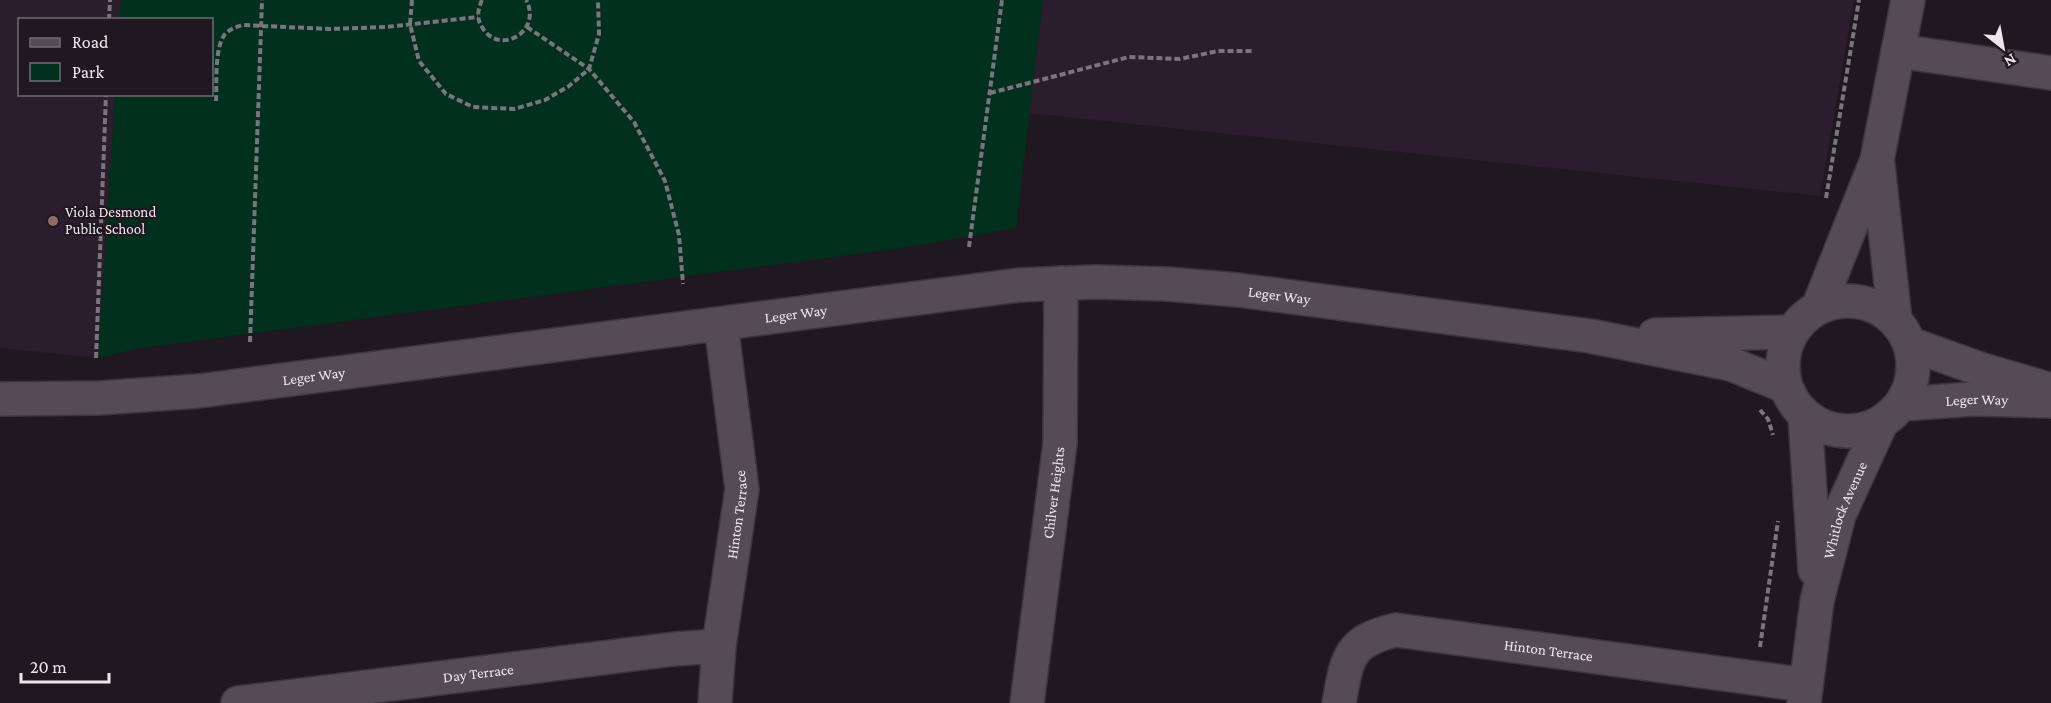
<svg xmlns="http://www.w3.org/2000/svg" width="2051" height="703" font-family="'Crimson Pro',serif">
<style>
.built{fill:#2b1e2c}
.green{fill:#02301e}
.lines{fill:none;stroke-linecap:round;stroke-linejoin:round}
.minor-casing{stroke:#3c363d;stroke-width:36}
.path{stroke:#7b747c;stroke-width:4;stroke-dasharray:6 3;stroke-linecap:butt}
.minor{stroke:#554b55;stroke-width:33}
.education-dot{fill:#8d6e63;stroke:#201821;stroke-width:2}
.labels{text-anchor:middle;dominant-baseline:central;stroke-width:4.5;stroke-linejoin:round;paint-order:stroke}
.poi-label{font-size:15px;fill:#ede7ed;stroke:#201821;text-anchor:start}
.street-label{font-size:15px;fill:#ede7ed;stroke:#201821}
</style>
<rect width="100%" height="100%" fill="#201821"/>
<path class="built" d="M0 0H121L120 19 20 20V94L115 95 98 358 0 348Z
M1043 0H1854L1820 196 1029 113Z"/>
<path class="green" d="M121 0H1043L1016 228 902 248 140 348 98 358 115 95 212 94V20L120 19Z"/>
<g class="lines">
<defs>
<g id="minor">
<path d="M1898 51 2051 73"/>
<path d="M1878 165 1895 320"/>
<circle cx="1848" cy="366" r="65"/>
<path d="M1818 308 1877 160 1908 0"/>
<path d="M1655 335 1792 332"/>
<path d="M1910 344 1980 369 2051 390"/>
<path id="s1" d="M0 399 99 398 199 391 1019 285 1096 282 1167 284 1238 290 1590 336 1731 364 1785 386"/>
<path id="s2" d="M1902 404 1973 399 2051 401"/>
<path d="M1805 416 1815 570"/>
<path id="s3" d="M238 703 674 649 719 646"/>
<path id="s4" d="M715 703 719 646 742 489 721 324"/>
<path id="s5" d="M1027 703 1060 443 1061 283"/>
<path id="s6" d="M1339 703C1347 658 1348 641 1396 630L1806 685"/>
<path id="s7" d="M1804 703 1817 601 1839 515 1881 423"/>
</g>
</defs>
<use href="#minor" class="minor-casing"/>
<path class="path" d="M412 0 410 24 419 61 446 94 473 107 514 109 545 100 569 86 589 69 599 34 598 0
M482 0C478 9 476 18 482 27 499 57 543 31 526 0
M109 20 110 0
M527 27 589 69 634 122 665 181 679 235 683 284
M990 93 1129 57 1180 59 1218 51H1252
M216 101C217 84 214 48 225 34 230 29 236 27 242 25L330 29 386 27 478 17
M1826 198 1859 0
M969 247 1002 0
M250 342 262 0
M96 358 106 94
M1760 410 1768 419 1773 435
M1760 647 1778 521"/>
<use href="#minor" class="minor"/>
</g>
<circle class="education-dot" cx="53" cy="221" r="6"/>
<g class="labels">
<g class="poi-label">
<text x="65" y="212">Viola Desmond<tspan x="65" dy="17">Public School</tspan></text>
</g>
<g class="street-label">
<text stroke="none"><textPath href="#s1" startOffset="1287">Leger Way</textPath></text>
<text stroke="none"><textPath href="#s1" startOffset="801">Leger Way</textPath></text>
<text stroke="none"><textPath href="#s1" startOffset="315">Leger Way</textPath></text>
<text stroke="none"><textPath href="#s2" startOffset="75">Leger Way</textPath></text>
<text stroke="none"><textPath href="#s5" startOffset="212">Chilver Heights</textPath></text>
<text stroke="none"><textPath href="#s7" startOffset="198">Whitlock Avenue</textPath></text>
<text stroke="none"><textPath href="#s4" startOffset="190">Hinton Terrace</textPath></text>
<text stroke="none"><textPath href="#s6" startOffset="256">Hinton Terrace</textPath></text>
<text stroke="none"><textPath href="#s3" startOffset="242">Day Terrace</textPath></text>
</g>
</g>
<rect x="18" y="18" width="195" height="78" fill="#201821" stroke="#726b73" stroke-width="1.5"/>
<rect x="30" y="38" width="30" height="9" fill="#554b55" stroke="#726b73" stroke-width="1.5"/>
<text x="72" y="48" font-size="18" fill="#ede7ed">Road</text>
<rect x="30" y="63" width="30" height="18" fill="#02301e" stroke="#726b73" stroke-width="1.5"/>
<text x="72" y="78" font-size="18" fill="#ede7ed">Park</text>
<g transform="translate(2003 48) rotate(149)" stroke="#201821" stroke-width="4.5" paint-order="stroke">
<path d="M0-4.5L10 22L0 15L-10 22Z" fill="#ede7ed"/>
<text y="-9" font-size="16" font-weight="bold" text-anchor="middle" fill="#ede7ed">N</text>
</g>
<path d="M21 673v9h88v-9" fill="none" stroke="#ede7ed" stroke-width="3"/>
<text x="30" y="673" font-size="18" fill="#ede7ed" stroke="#201821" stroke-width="4.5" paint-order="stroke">20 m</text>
</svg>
